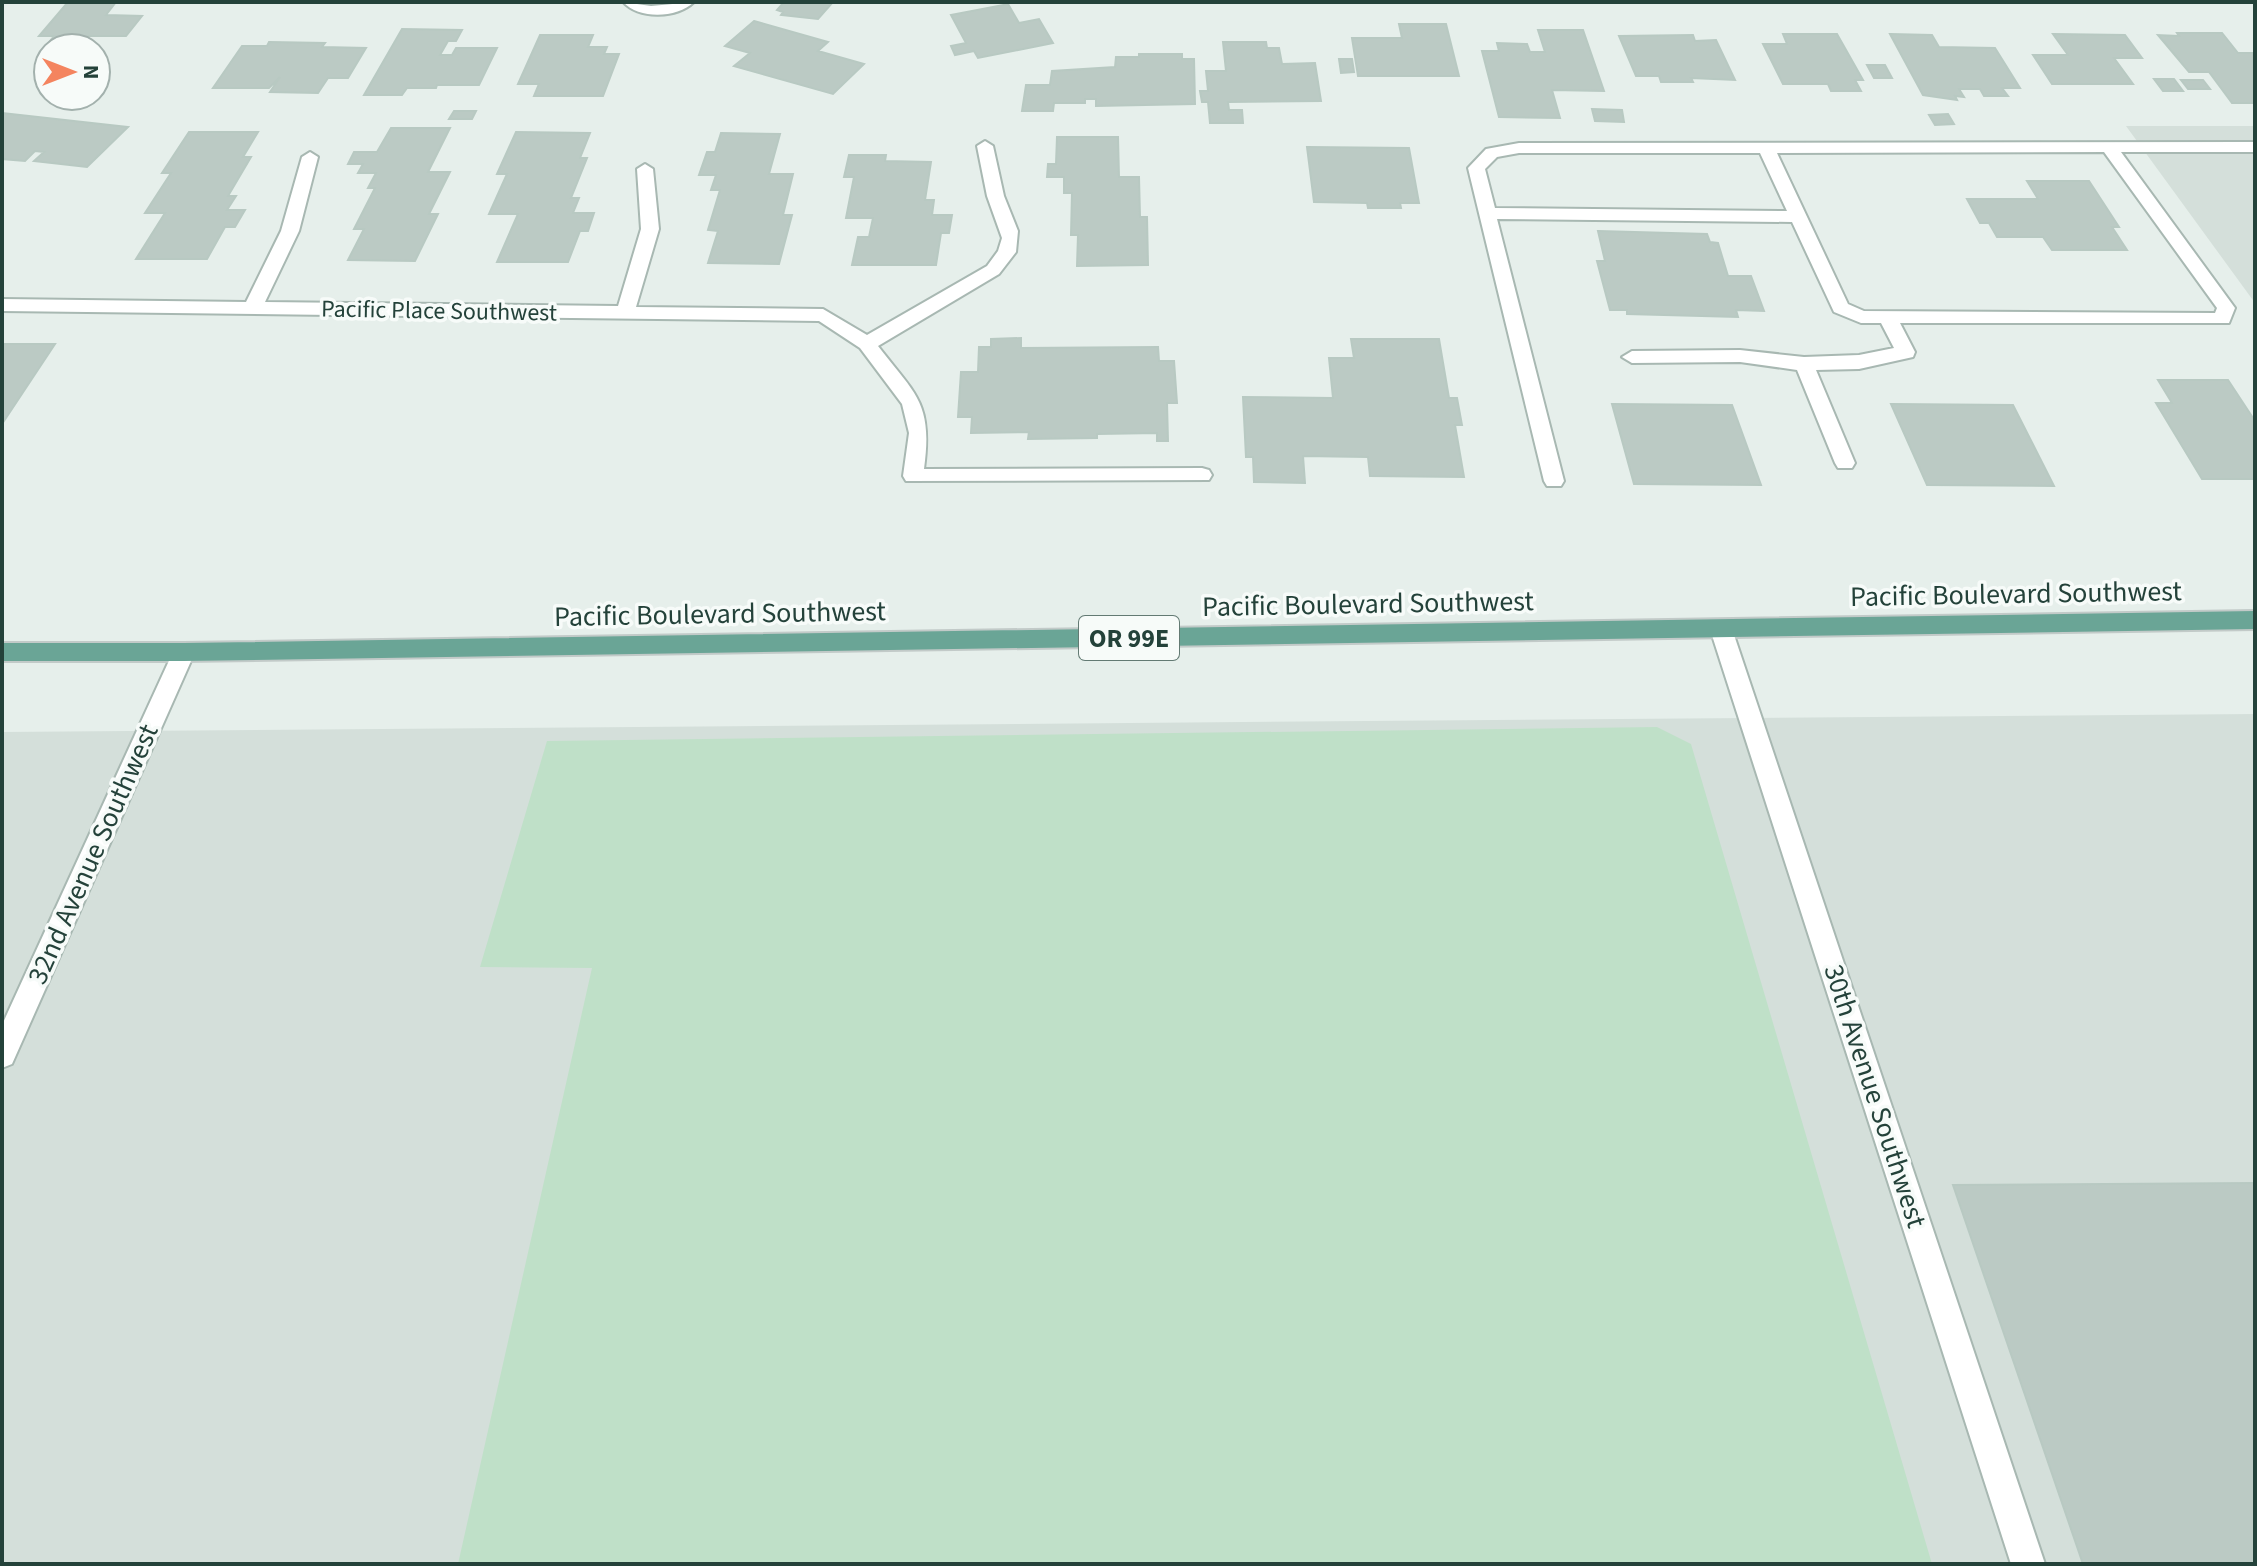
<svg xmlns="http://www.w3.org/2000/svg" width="2257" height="1566" font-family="'Source Sans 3',sans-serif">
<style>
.built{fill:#d4dfda}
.green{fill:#bfe0c8}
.building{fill:#bbcac4;stroke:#b8c9c2;stroke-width:2}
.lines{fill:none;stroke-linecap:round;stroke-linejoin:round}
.minor-casing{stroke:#a8b8b2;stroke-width:4}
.major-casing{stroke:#c2cac8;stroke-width:4}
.minor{fill:#fff;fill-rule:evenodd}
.major{fill:#6aa596;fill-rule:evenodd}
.labels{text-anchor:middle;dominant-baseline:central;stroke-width:7;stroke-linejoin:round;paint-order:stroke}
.far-street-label{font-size:24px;fill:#24423a;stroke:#f7fbf9}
.shield{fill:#f7fbf9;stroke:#637a73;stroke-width:2}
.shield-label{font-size:26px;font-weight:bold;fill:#24423a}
.street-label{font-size:28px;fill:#24423a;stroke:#f7fbf9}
</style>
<rect width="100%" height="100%" fill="#e6efeb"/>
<path class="built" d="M2126 126H2255V303Z
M2255 714V1564H2V732Z"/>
<path class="green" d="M1657 727 1691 744 1932 1564H458L592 968 480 967 547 741Z"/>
<path class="building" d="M68 2H116L106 15 142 16 126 36H89L81 46H46L54 36H39Z
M784 2H833L818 19 781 15 783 12 777 10Z
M1008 4 1019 23 1039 19 1053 43 978 58 974 51 955 55 951 46 966 43 951 15Z
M754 21 828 42 818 51 864 64 833 94 734 66 750 53 725 46Z
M1399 24H1446L1459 76H1358L1352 38H1402Z
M402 29 462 30 456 41H448L440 55H452L456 48H497L479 85H437L436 88H407L402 95H364Z
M1538 30H1583L1604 91 1552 90 1560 118 1499 117 1482 51H1499L1497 43 1527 44 1530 52H1545Z
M2177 33H2222L2238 53H2253L2255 103H2232L2209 72H2189L2158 35 2179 36Z
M1783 34H1837L1863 80H1855L1861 91H1831L1828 84H1783L1763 44H1787Z
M1890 34 1932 35 1939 47 1995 48 2020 88H2002L2008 96H1984L1980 89H1959L1964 97 1955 96 1957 100 1923 95Z
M2053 34 2125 35 2142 58H2114L2133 84H2052L2033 55H2068Z
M540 35H593L588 47H607L604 54H619L603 96H534L539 84H518Z
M1693 35 1695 41 1716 40 1735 80 1691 78 1693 82H1661L1659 76H1636L1619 36Z
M269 42 325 43 322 47 366 48 348 78H328L318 93 270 92 280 77 269 88H213L242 46H267Z
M1223 42H1266L1267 48H1279L1282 64 1315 63 1321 101 1228 102 1229 110H1242L1243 123H1210L1208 102H1202L1200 91H1208L1206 71H1226Z
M1139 54H1182V59H1194L1195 104 1096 106V99H1085V103H1054L1053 111H1022L1026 85H1050L1052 71 1115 67 1116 57H1139Z
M1339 59H1352L1354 72 1341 73Z
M1867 65H1885L1892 78H1874Z
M2154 79H2174L2183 91H2163Z
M2181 80H2203L2210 89H2188Z
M1592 109 1622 110 1624 122 1595 121Z
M454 111H476L472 119H449Z
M2 113 128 127 87 167 34 161 44 152 35 151 25 161 2 159Z
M1948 114 1954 124 1935 125 1929 115Z
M391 128H450L428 172H450L429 214H438L415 261 348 260 364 229H354L375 188H368L376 173H358L363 164H348L354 152H377Z
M189 132H258L243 157H251L228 196H236L227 210H245L235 227H225L207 259H136L165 213H145L171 173H162Z
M516 132 590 133 580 158H587L571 198H579L573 213H594L588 231H580L568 262H497L518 214H489L507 174H497Z
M721 133 780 134 769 174H793L783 215H792L779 264 708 263 718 231 708 230 720 190H711L716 175H699L707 152H715Z
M1057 137H1118L1119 177H1139L1140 217H1147L1148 265 1077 266 1078 235H1071L1072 193H1064V177H1047L1048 164H1056Z
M1307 147 1409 148 1419 203H1400L1401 208H1368L1367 203 1314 202Z
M849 155H886L885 161 931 162 925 200H934L932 215H952L949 233H941L936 265H852L858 237H869L873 218H846L854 177H844Z
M2027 181H2089L2119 227H2112L2127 250H2052L2043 237H1997L1989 223H1980L1967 199H2038Z
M1598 231 1707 234 1710 242 1718 243 1728 276H1751L1764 311 1736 310 1738 317 1627 314V310H1610L1597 261H1605Z
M1021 338V348L1158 347 1159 361H1174L1177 403H1167L1168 441H1157V433L1097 434V438L1028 439 1029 432 971 433 972 417H958L961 372H978L979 347H991V339Z
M1351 339H1439L1449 398H1457L1462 425H1455L1464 477 1370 476 1368 457 1303 456 1305 483 1254 482 1253 457H1246L1243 397 1333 398 1329 358H1354Z
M2 344H55L2 424Z
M2158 380H2228L2255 421V479H2202L2156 403H2172Z
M1612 404 1732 405 1761 485 1634 484Z
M1891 404 2013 405 2054 486 1927 485Z
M2255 1183V1564H2083L1953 1185Z"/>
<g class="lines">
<defs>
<path id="minor" d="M623 2 651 6 694 2C677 18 640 20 623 2Z
M985 141 993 146 1004 196 1018 231 1016 252 999 274 878 346C916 395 933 403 924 469L1202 468 1209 470 1212 475 1209 480 906 481 903 476 909 433 902 404 860 348 819 321 2 311V299L246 302 281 231 302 157 310 152 318 157 299 231 265 302 618 306 641 229 637 169 645 164 653 169 659 229 636 307 823 309 867 335 987 266 998 251 1002 238 987 196 977 146Z
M2255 142V152H2121L2235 308 2229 323H1900L1915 352 1913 357 1859 369 1816 370 1855 463 1852 468H1838L1835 463 1797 370 1740 362 1632 363 1622 357 1632 351 1740 350 1804 357 1859 355 1894 348 1881 323H1861L1834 312 1792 222 1497 219 1564 481 1561 486H1547L1544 481 1468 168 1486 149 1519 143ZM2104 152 2217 308 2215 313 1864 311 1848 304 1777 153ZM1519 153H1760L1787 211 1495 208 1485 169 1497 157Z
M1721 620 1729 623 1732 629 2045 1564H2011L1710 629 1713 623Z
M184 643 192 646 195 652 12 1064 2 1068V1025L173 652 176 646Z"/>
<path id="major" d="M2255 611V629L184 661H2V643H184Z"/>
</defs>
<use href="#minor" class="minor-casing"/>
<use href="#major" class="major-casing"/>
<use href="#minor" class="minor"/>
<use href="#major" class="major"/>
</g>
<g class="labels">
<g class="far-street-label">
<text transform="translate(439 311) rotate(1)">Pacific Place Southwest</text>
</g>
<rect class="shield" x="1079" y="616" width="100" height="44" rx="6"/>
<g class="shield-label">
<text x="1129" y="638">OR 99E</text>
</g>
<g class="street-label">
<text transform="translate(2016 594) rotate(-1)">Pacific Boulevard Southwest</text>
<text transform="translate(1368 604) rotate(-1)">Pacific Boulevard Southwest</text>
<text transform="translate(720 614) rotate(-1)">Pacific Boulevard Southwest</text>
<text transform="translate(93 854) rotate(-66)">32nd Avenue Southwest</text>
<text transform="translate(1875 1096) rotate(72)">30th Avenue Southwest</text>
</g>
</g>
<rect width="2257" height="1566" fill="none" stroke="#24423a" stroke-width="8"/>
<g transform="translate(72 72) rotate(90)"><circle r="38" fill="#f7fbf9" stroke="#a3b1ad" stroke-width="2"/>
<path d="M0-6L14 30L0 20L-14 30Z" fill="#f4845f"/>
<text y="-12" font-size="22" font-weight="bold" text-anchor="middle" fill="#24423a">N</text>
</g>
</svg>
